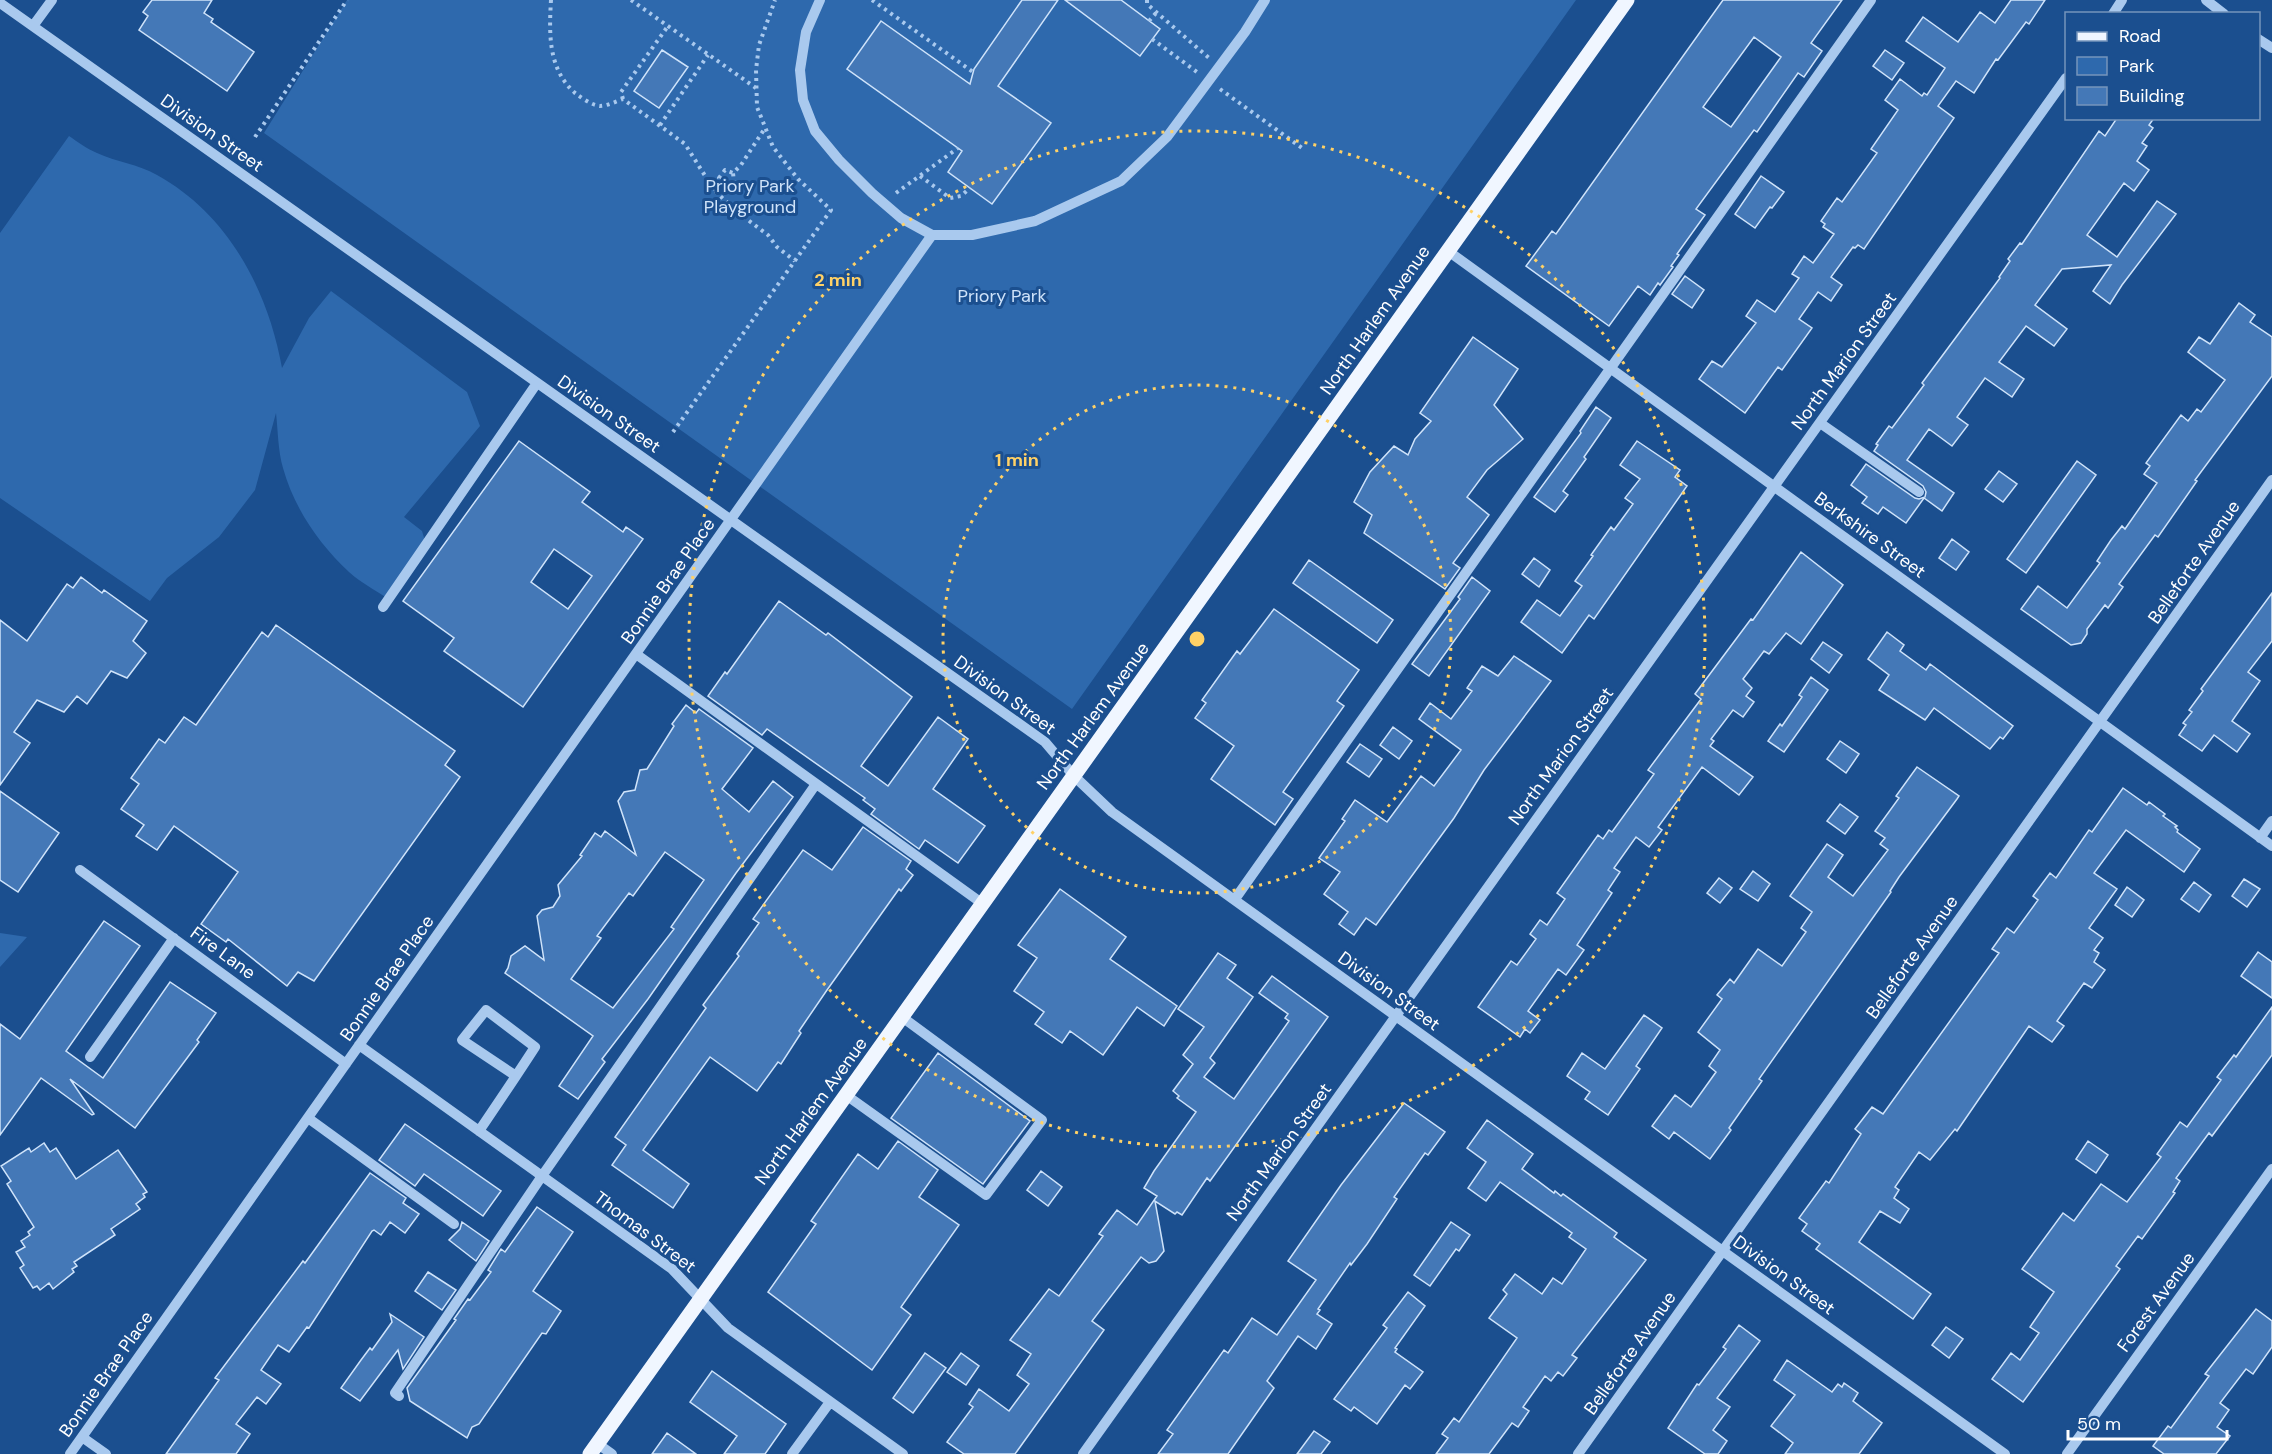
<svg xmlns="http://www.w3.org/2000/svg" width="2272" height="1454" font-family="'DM Sans',sans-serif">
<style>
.green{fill:#2e69ad}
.building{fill:#4478b7;stroke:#cfe3fa;stroke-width:1.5;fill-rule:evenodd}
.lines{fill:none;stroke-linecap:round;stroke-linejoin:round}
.path{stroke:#a9c9ee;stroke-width:4;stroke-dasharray:3 4.5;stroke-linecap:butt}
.minor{stroke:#a9c9ee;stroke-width:10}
.major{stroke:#f0f6ff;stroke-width:15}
.ring{fill:none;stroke:#ffd166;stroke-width:3;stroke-dasharray:3 6}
.labels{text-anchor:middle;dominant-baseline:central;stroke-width:6;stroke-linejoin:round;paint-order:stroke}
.street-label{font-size:18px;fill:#fff;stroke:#1b4f8f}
.park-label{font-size:18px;fill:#cfe3fa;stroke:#1b4f8f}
.centre{fill:#ffd166;stroke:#1b4f8f;stroke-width:3}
.ring-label{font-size:18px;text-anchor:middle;font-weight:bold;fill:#ffd166;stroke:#1b4f8f;stroke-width:6;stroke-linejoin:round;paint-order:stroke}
</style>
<rect width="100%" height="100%" fill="#1b4f8f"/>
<path class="green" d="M347 0H1576L1072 709 264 133Z
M69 136C78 142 87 149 97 153 116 162 138 164 157 175 228 214 268 290 282 368L309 318 331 291 467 392 480 426 404 517 422 531 426 544 387 598C375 590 360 582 349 572 319 544 294 508 283 468 278 451 278 431 276 413L255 490 219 537 167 578 150 601 0 498V233Z
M0 933 27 937 0 967Z"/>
<path class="building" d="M152 0H212L204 13 213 19 211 22 254 52 227 91 139 30 148 16 143 12Z
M1022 0H1058L998 86 1051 123 992 204 948 172 962 151 847 69 881 21 970 84 974 69Z
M1065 0H1121L1160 29 1140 56Z
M1723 0H1842L1811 43 1822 51 1804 77 1798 73 1757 132 1754 130 1696 209 1705 215 1677 254 1679 255 1671 266 1673 267 1660 285 1658 283 1650 295 1638 286 1609 326 1526 266 1552 231 1556 234ZM1754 37 1781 57 1731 127 1703 107Z
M2011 0H2045L2029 24 2026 22 1998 60 1996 59 1974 93 1956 81 1938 106 1954 118 1864 249 1858 245 1855 248 1853 247 1831 277 1842 285 1831 301 1818 292 1799 319 1812 328 1782 370 1778 367 1745 413 1699 379 1712 361 1722 367 1756 323 1746 316 1757 300 1775 312 1799 278 1792 274 1804 256 1813 263 1834 234 1823 227 1825 224 1821 221 1837 198 1842 202 1877 153 1871 149 1898 110 1885 100 1900 79 1922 96 1924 93 1927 95 1945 68 1906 41 1923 17 1958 42 1980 12 1995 23Z
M662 50 688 67 659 108 634 91Z
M1885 50 1904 63 1892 80 1873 66Z
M2117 118H2154L2149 125 2153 128 2142 143 2147 146 2137 161 2149 170 2134 191 2124 183 2087 235 2117 257 2157 201 2176 214 2122 285 2110 304 2093 291 2111 265 2062 269 2035 305 2067 329 2054 346 2026 326 1999 362 2024 379 2012 397 1985 378 1957 417 1968 425 1952 446 1929 429 1907 460 1954 493 1942 511 1924 498 1906 523 1883 507 1878 514 1862 503 1867 497 1851 485 1866 464 1915 498 1919 499 1925 497 1926 492 1923 486 1874 451 1878 445 1876 444 1889 426 1892 428 1924 385 1922 383 2000 278 1999 277 2010 261 2008 259 2020 243 2022 244 2099 131 2105 136Z
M1761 176 1784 192 1772 208 1770 207 1755 228 1735 214Z
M1685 276 1704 290 1692 308 1672 294Z
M2239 303 2255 315 2250 322 2272 337V376L2195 480 2197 481 2158 537 2155 535 2119 584 2123 587 2108 608 2105 605 2087 629V634L2081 643 2071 645 2021 609 2038 586 2067 608 2100 563 2097 561 2111 540 2122 526 2125 529 2157 483 2144 474 2150 466 2146 463 2181 415 2188 421 2197 409 2201 412 2225 380 2188 352 2199 337 2210 344Z
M1473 337 1518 369 1494 405 1523 439 1487 470 1467 497 1489 515 1453 563 1460 568 1445 589 1364 533 1372 515 1354 502 1370 472 1394 446 1408 455 1415 439 1431 421 1420 413Z
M1596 407 1611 418 1584 457 1586 459 1563 491 1568 495 1555 512 1534 497 1581 433 1580 431Z
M519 441 590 492 582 502 623 532 626 527 643 539 523 707 444 651 454 638 403 601ZM554 549 592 576 568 609 531 582Z
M1637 441 1680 470 1675 477 1687 486 1594 619 1589 615 1562 653 1521 622 1537 600 1560 616 1582 586 1575 581 1593 556 1591 555 1611 527 1614 530 1633 504 1625 498 1640 479 1620 465Z
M2077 461 2096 475 2026 573 2007 559Z
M1999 471 2017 484 2003 502 1985 489Z
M1952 539 1969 552 1956 570 1939 558Z
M1801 552 1843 585 1801 644 1786 633 1769 654 1764 651 1743 679 1752 688 1746 696 1754 702 1743 717 1733 710 1711 739 1714 741 1710 746 1753 777 1739 795 1702 767 1658 827 1662 830 1649 847 1636 837 1614 868 1620 872 1608 890 1612 893 1577 945 1584 950 1566 975 1558 969 1528 1011 1540 1020 1530 1033 1525 1029 1520 1037 1478 1007 1511 961 1517 965 1536 939 1530 934 1540 920 1547 925 1565 899 1557 893 1598 835 1603 839 1609 830 1612 832 1654 774 1648 770 1701 699 1695 694 1751 619 1753 620Z
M1534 558 1550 570 1539 587 1522 574Z
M1309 560 1393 620 1377 643 1293 583Z
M81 577 102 593 104 590 147 621 133 641 146 653 127 678 111 671 87 704 77 696 64 712 37 700 14 732 30 743 0 785V620L27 641 67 584 73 588Z
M1472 577 1490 591 1429 676 1412 664 1460 599 1458 597Z
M2272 593V641L2248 672 2260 681 2232 721 2250 734 2237 752 2214 735 2202 751 2179 735 2186 725 2183 723 2192 712 2189 710 2203 691 2201 689Z
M779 601 826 635 828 633 912 697 861 766 888 786 938 717 968 739 933 789 985 826 958 863 925 840 919 849 871 814 875 809 863 800 865 798 767 729 762 735 708 696 725 672 727 674Z
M1274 609 1359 670 1337 701 1344 706 1283 792 1293 799 1275 825 1211 779 1234 746 1195 718 1206 703 1202 700 1237 651 1240 654Z
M276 625 455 751 445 765 460 777 314 981 298 972 287 986 228 939 226 942 201 924 238 872 174 826 157 850 136 836 144 825 121 809 139 784 131 778 159 739 165 743 184 717 196 725 262 632 268 637Z
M1887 632 1904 645 1900 651 1926 670 1930 664 2013 726 2003 739 2000 737 1990 749 1934 708 1925 720 1879 690 1889 675 1868 659Z
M1823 642 1842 655 1829 673 1811 659Z
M1514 656 1551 681 1484 770 1454 818 1376 925 1366 918 1354 935 1339 924 1348 912 1324 894 1340 872 1319 858 1345 821 1342 819 1355 800 1387 822 1421 776 1434 786 1461 750 1419 719 1430 703 1451 719 1472 691 1467 688 1482 666 1498 676Z
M1811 677 1828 690 1784 752 1768 741 1780 724 1782 726 1802 697 1799 695Z
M686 705 696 713 699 709 753 748 722 789 749 812 773 781 793 797 736 873 648 999 602 1059 605 1062 578 1099 559 1086 593 1036 505 973 508 968 511 956 525 946 544 960 537 916 542 910 553 907 560 896 558 885 582 856 580 855 595 833 601 837 605 831 636 855 618 801 624 792 635 790 640 770 647 769 674 726 672 724ZM665 852 704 880 671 927 674 929 613 1008 571 979 601 938 597 936 629 893 633 896Z
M1393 727 1412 741 1399 759 1380 745Z
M1840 741 1859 754 1846 773 1827 759Z
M1360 744 1382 759 1369 777 1347 762Z
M1917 767 1959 796 1957 799 1899 877 1890 891 1891 892 1759 1079 1762 1081 1729 1128 1731 1130 1710 1159 1674 1132 1669 1139 1652 1126 1675 1095 1691 1107 1716 1072 1709 1066 1720 1050 1698 1032 1722 999 1717 995 1730 979 1734 983 1758 949 1782 966 1806 932 1801 928 1812 912 1790 896 1827 844 1843 855 1828 877 1853 896 1888 850 1880 844 1885 838 1875 831 1899 798 1896 796Z
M2123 788 2147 805 2149 802 2165 814 2163 816 2177 826 2175 827 2178 830 2177 832 2200 849 2184 872 2126 830 2094 873 2117 889 2089 928 2103 938 2094 950 2099 953 2094 962 2105 970 2092 988 2084 983 2057 1021 2064 1026 2052 1042 2029 1026 1957 1131 1955 1129 1930 1160 1919 1152 1895 1187 1899 1190 1894 1198 1909 1209 1900 1223 1880 1211 1859 1242 1931 1294 1913 1319 1816 1249 1820 1244 1802 1231 1807 1224 1799 1218 1826 1181 1829 1183 1861 1134 1855 1129 1872 1107 1883 1114 1999 953 1992 949 2007 928 2014 933 2038 900 2033 896 2050 873 2056 878 2089 830 2092 832Z
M0 791 59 833 18 892 0 880Z
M1840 804 1858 817 1845 834 1827 821Z
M863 827 911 861 906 869 913 875 901 891 899 889 827 990 799 1031 801 1033 781 1064 778 1062 757 1091 710 1057 643 1150 689 1184 673 1208 612 1165 626 1145 615 1137 706 1008 703 1005 739 956 737 954 759 923 753 919 803 850 832 870Z
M1753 871 1770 884 1758 901 1740 889Z
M1719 878 1732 888 1720 903 1707 893Z
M2244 879 2260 889 2247 907 2232 896Z
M2194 882 2211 895 2199 912 2181 899Z
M2127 887 2144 900 2132 917 2115 905Z
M1060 889 1126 937 1110 959 1177 1006 1164 1026 1137 1007 1103 1055 1070 1031 1062 1043 1035 1024 1044 1012 1014 991 1037 958 1018 945Z
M104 921 140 946 66 1051 103 1078 170 982 216 1013 197 1040 199 1042 135 1128 70 1079 94 1114 92 1115 41 1078 0 1135V1024L20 1039Z
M2258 952 2272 962V998L2241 976Z
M1218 953 1236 965 1227 978 1253 997 1210 1058 1215 1063 1204 1077 1234 1099 1289 1021 1285 1018 1288 1014 1259 993 1272 976 1328 1017 1210 1181 1207 1178 1182 1215 1177 1212 1175 1214 1155 1201 1164 1251 1156 1261 1149 1263 1141 1257 1092 1321 1104 1330 1015 1454H964L947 1442 973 1407 969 1404 979 1389 1009 1411 1029 1384 1017 1375 1031 1354 1010 1340 1049 1289 1059 1296 1103 1236 1099 1234 1117 1210 1137 1225 1157 1196 1144 1188 1154 1171 1196 1112 1177 1098 1179 1096 1173 1091 1193 1064 1183 1055 1204 1027 1178 1009Z
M2272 1007V1055L2212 1136 2209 1133 2176 1178 2180 1181 2173 1192 2175 1193 2142 1239 2138 1236 2116 1266 2120 1269 2023 1402 1992 1379 2011 1353 2020 1360 2039 1333 2030 1327 2054 1292 2022 1269 2063 1213 2074 1221 2101 1184 2127 1202 2161 1157 2157 1154 2180 1122 2187 1127 2221 1080 2217 1077 2234 1055 2236 1057Z
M1644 1015 1662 1028 1636 1066 1640 1069 1608 1115 1585 1099 1590 1092 1567 1076 1582 1053 1605 1069Z
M938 1053 1030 1121 983 1184 891 1118Z
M1404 1103 1445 1132 1428 1155 1425 1153 1394 1197 1397 1199 1367 1244 1351 1265 1350 1263 1318 1309 1320 1310 1317 1314 1332 1324 1316 1349 1298 1336 1267 1381 1274 1388 1228 1454H1158L1173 1434 1167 1430 1224 1350 1228 1353 1252 1318 1277 1335 1316 1280 1288 1261 1341 1185Z
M1487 1120 1533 1154 1522 1169 1554 1193 1555 1191 1561 1196 1563 1194 1617 1233 1614 1237 1646 1260 1572 1355 1577 1358 1563 1376 1558 1372 1551 1381 1545 1376 1523 1407 1529 1411 1518 1427 1512 1423 1489 1454H1436L1448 1438 1442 1434 1454 1418 1459 1422 1517 1338 1489 1318 1507 1294 1503 1290 1515 1274 1542 1294 1553 1278 1562 1284 1586 1249 1569 1237 1572 1233 1500 1182 1486 1201 1468 1188 1486 1162 1467 1148Z
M405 1124 501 1191 483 1216 424 1174 415 1186 379 1160Z
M898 1141 938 1170 919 1197 959 1225 901 1307 911 1315 872 1370 768 1292 816 1224 811 1221 858 1154 878 1169Z
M2088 1141 2108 1155 2096 1173 2076 1159Z
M44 1143 50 1152 56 1148 76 1179 118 1150 147 1192 143 1194 145 1197 136 1204 140 1209 111 1229 115 1235 74 1262 77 1266 72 1269 74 1272 53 1289 49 1283 40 1290 37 1286 33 1288 20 1268 24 1265 16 1252 25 1247 21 1241 30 1235 28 1232 34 1227 7 1184 11 1181 1 1166 29 1148 31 1152Z
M1041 1171 1062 1187 1048 1206 1027 1190Z
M370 1173 406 1198 403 1203 419 1214 405 1233 390 1222 381 1235 374 1230 372 1231 309 1328 307 1327 289 1352 278 1345 261 1370 281 1384 266 1404 257 1397 236 1424 250 1434 236 1454H166L219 1380 215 1378 303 1261 305 1263Z
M537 1207 573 1232 533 1291 561 1311 546 1334 542 1333 479 1424 472 1427 467 1438 410 1401 407 1388 456 1320 454 1319 468 1299 470 1300 491 1272 488 1270 501 1249 505 1252Z
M462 1222 489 1241 476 1261 449 1240 460 1229Z
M1451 1222 1470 1235 1459 1251 1456 1249 1430 1286 1414 1275Z
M428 1272 456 1290 442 1310 415 1291Z
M1408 1292 1425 1306 1395 1348 1397 1349 1395 1352 1423 1372 1410 1389 1405 1385 1377 1424 1354 1407 1351 1411 1334 1399 1387 1328 1383 1325Z
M2256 1309 2272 1321V1347L2253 1374 2246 1369 2220 1403 2229 1410 2217 1427 2230 1436 2216 1454H2164L2153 1446 2168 1426 2171 1428 2209 1376 2205 1374Z
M390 1314 424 1337 403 1369 398 1350 360 1401 341 1388 361 1360 370 1348 372 1350 392 1322Z
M1739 1325 1760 1341 1717 1398 1730 1407 1713 1430 1727 1441 1718 1454H1705L1668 1428 1697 1384 1699 1385 1726 1349 1723 1347Z
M1946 1327 1963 1339 1949 1358 1932 1345Z
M925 1353 946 1368 913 1413 893 1398Z
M961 1353 979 1366 966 1385 947 1372Z
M1787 1360 1832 1392 1838 1384 1842 1387 1844 1383 1858 1393 1853 1401 1882 1423 1859 1454H1785L1793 1443 1771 1426 1795 1395 1774 1380Z
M712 1371 786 1424 765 1454H724L737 1436 690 1402Z
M1314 1431 1330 1442 1321 1454H1297Z
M667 1433 696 1454H652Z"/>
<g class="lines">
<path class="path" d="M551 0C549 34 548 69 575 93 582 98 591 105 600 106 607 106 617 101 623 99L685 144 714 190 736 211 768 235 777 247 795 261
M631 0 756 88
M872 0 973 72
M1147 0V4L1209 58
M1149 21 1156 13
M1152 39 1197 72
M1220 89 1302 148
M623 99 621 92 668 26
M660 125 708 55
M255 137 347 0
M920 176 950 198 961 196 970 188
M722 185 719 178 725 170 733 173
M714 191 722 185 729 187 734 182 733 173 741 165 765 128
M896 193 958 148
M673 432 831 210 798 179 773 147 757 107 756 70 759 45 775 0"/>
<path class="minor" d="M820 0 806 32 800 70 803 100 815 131 839 160 872 193 901 218 932 235H972L1035 221 1121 181 1167 137 1245 32 1265 0
M2206 0 2224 14
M0 3 1045 742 1074 776 1112 812 2005 1454
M2113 14 2122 0
M33 26 52 0
M2258 39 2272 48
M1448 251 2272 846
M1820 423 1919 492
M383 607 537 383
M636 654 983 904
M2260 838 2272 821
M80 870 346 1064
M1235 899 1871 0
M359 1045 672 1269 728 1328 903 1454
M90 1057 174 938
M846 1095 986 1195 1042 1120 902 1017
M308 1118 454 1224
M479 1131C498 1103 517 1075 535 1047L486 1010 462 1040 516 1076
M399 1396 395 1393 542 1176 816 784
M82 1437 106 1454
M598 1444 612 1454
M70 1454 932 235
M792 1454 830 1402
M1083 1454 2066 78
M1578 1454 2272 480
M2067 1454 2272 1169"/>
<path class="major" d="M590 1454 1627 0"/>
</g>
<g class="ring">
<circle cx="1197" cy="639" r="254"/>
<circle cx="1197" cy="639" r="508"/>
</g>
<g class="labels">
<g class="street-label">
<text transform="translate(212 133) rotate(35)">Division Street</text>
<text transform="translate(1375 320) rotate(-55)">North Harlem Avenue</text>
<text transform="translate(1844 361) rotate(-54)">North Marion Street</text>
<text transform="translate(609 414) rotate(35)">Division Street</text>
<text transform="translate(1870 535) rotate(36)">Berkshire Street</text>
<text transform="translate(2194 562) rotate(-55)">Belleforte Avenue</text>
<text transform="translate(668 581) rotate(-55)">Bonnie Brae Place</text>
<text transform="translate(1005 695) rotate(36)">Division Street</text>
<text transform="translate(1093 716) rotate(-54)">North Harlem Avenue</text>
<text transform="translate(1561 756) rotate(-54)">North Marion Street</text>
<text transform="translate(223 953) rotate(36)">Fire Lane</text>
<text transform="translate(1912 957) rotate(-55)">Belleforte Avenue</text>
<text transform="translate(387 978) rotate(-55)">Bonnie Brae Place</text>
<text transform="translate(1389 991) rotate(36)">Division Street</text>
<text transform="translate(811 1111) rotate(-54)">North Harlem Avenue</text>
<text transform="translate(1279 1152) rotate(-54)">North Marion Street</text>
<text transform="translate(645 1232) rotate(37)">Thomas Street</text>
<text transform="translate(1784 1275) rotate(36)">Division Street</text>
<text transform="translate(2156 1302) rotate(-54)">Forest Avenue</text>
<text transform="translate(1630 1353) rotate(-55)">Belleforte Avenue</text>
<text transform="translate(106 1374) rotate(-55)">Bonnie Brae Place</text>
</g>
<g class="park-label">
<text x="750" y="186">Priory Park<tspan x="750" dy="21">Playground</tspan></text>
<text x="1002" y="296">Priory Park</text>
</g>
</g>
<circle cx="1197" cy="639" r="9" class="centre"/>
<g class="ring-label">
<text x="838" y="286">2 min</text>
<text x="1017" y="466">1 min</text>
</g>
<rect x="2065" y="12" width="195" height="108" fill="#1b4f8f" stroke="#7695bc" stroke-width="1.5"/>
<rect x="2077" y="32" width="30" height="9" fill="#f0f6ff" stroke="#7695bc" stroke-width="1.5"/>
<text x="2119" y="42" font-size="18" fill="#ffffff">Road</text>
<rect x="2077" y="57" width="30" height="18" fill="#2e69ad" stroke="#7695bc" stroke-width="1.5"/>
<text x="2119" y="72" font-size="18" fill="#ffffff">Park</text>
<rect x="2077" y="87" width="30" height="18" fill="#4478b7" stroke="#7695bc" stroke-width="1.5"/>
<text x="2119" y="102" font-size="18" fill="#ffffff">Building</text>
<path d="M2068 1430v9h159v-9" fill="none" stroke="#ffffff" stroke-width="3"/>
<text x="2077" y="1430" font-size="18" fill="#ffffff" stroke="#1b4f8f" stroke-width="4.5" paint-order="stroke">50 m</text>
</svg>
